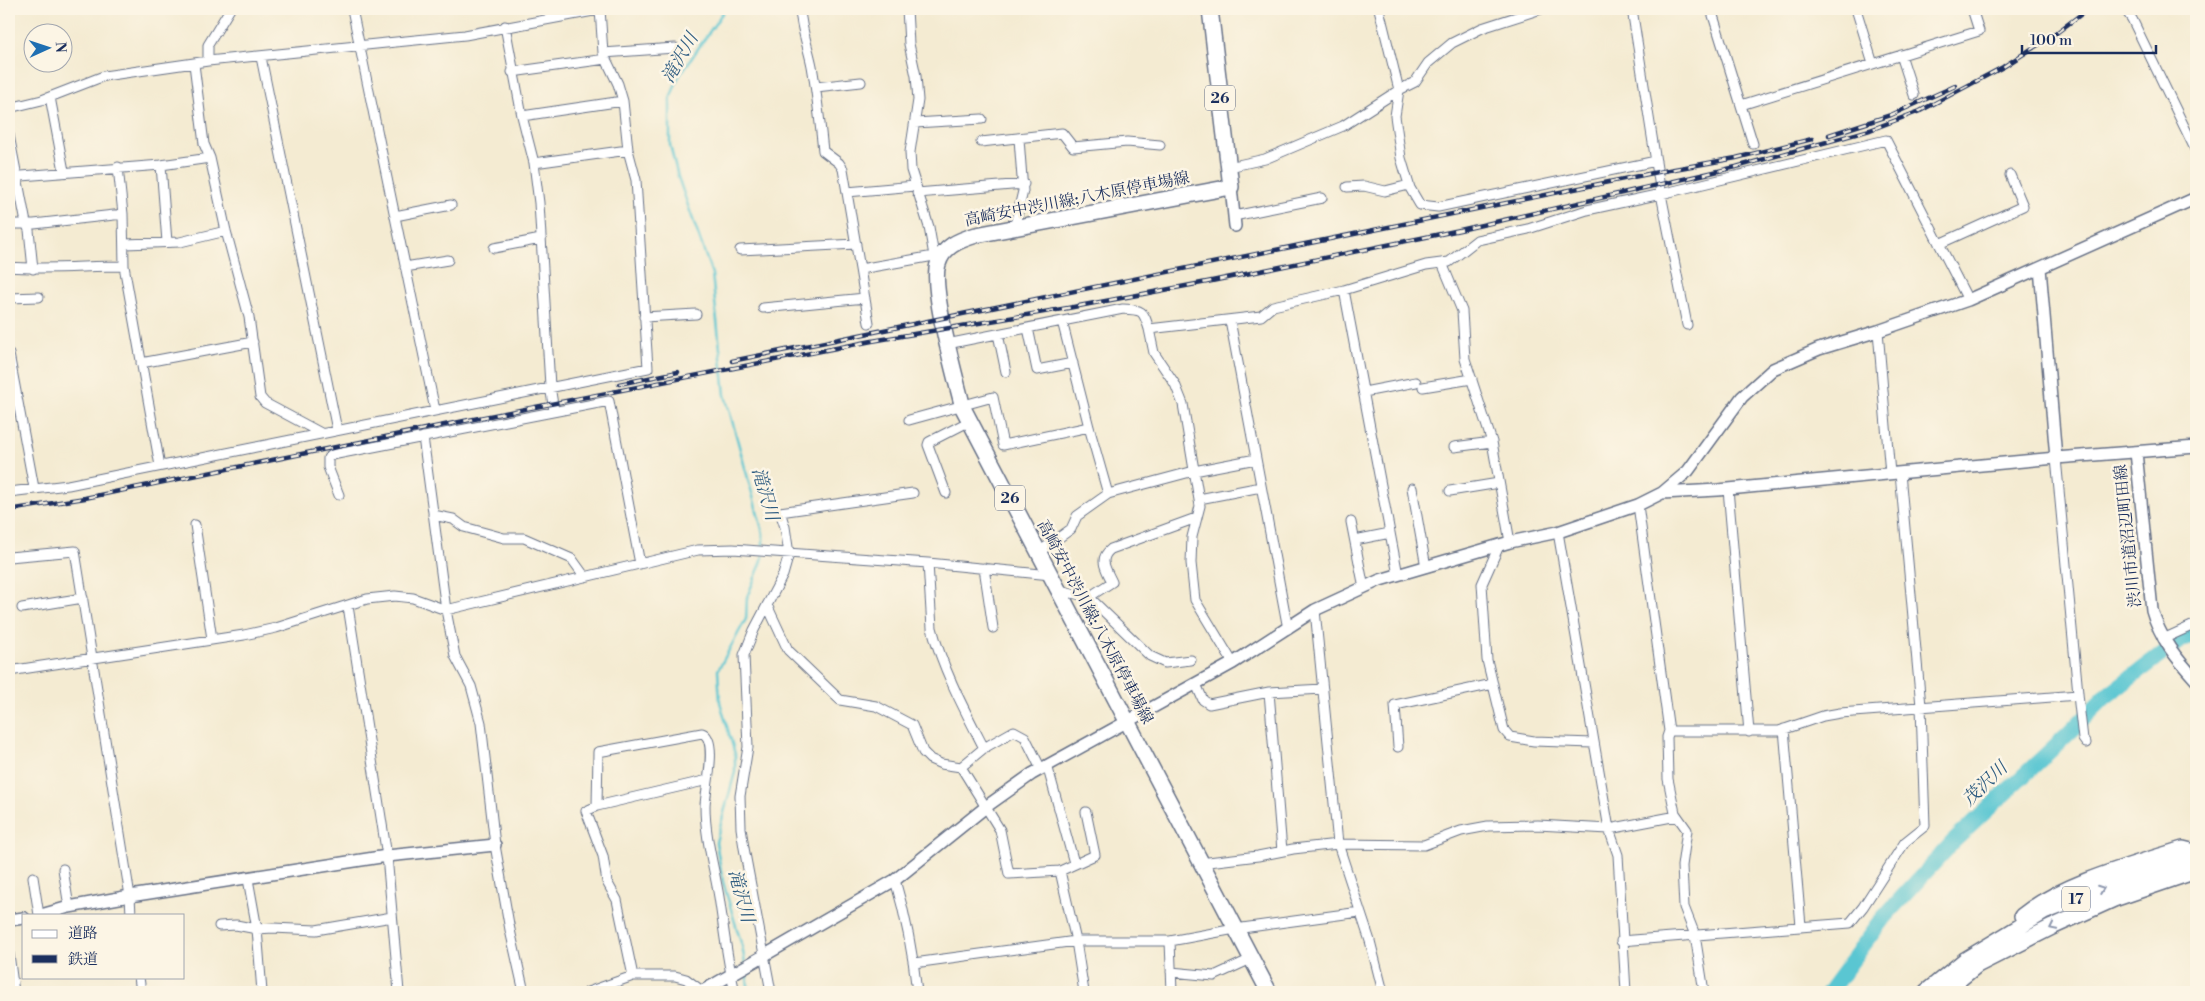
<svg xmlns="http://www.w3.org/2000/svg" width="2205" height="1001" font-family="'Libre Bodoni','Noto Serif JP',serif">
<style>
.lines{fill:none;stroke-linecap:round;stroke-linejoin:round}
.stream{stroke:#5ac6d2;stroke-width:2.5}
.river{stroke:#5ac6d2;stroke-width:16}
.minor-casing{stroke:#677187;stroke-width:11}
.tertiary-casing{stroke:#677187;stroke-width:14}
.primary-casing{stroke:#677187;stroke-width:18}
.trunk-casing{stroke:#677187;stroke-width:18}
.minor{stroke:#fff;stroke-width:9}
.tertiary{stroke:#fff;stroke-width:11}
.primary{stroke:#fff;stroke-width:15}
.trunk{stroke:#fff;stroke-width:15}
.rail-casing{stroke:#1b2f5e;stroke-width:4.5}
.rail{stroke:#fcf5e5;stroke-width:2.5;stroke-dasharray:8;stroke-linecap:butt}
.oneway{stroke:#8d97ae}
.labels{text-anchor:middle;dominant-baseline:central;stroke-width:5;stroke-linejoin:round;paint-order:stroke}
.shield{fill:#fcf5e5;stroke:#5e6a86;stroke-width:1}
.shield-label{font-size:15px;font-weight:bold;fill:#1b2f5e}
.street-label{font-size:16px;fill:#1b2f5e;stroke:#fcf5e5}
.water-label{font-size:18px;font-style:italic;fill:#2e5c81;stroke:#fcf5e5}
</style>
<rect width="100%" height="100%" fill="#fcf5e5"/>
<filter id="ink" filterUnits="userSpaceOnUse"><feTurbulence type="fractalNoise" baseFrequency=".02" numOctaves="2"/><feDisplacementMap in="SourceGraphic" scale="10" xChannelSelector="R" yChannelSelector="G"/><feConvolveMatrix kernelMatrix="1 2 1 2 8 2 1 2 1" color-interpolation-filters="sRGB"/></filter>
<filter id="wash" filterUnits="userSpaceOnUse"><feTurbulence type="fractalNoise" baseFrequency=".0096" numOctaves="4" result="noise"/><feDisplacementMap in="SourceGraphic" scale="20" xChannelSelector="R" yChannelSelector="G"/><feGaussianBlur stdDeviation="1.12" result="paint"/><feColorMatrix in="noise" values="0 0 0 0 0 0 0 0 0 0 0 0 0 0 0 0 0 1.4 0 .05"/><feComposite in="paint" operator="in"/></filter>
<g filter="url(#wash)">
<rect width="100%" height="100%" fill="#f4ebd2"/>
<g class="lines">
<path class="stream" d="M725 9 678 78 670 99V145L678 177 712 274 725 395 763 533V548
M745 963 742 946 723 882 716 842 735 772V754L720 702 718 670 746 619 747 597 762 561 763 554
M746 971 749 992"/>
<path class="river" d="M1829 992 1884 917 1954 841 2070 732 2105 697 2179 641 2196 633"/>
</g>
</g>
<g filter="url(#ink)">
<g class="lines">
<defs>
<path id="minor" d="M352 9 435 410
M800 9C801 29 808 46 812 66 817 95 820 122 823 151L839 163 843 169 860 269 934 256
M907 9 909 44 916 76 918 100 910 152 911 170 929 227 934 256 939 258
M1379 9 1399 90 1395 116 1401 158 1410 188 1420 205 1438 207 1656 161
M1632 9 1661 194 1687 325
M1711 9 1753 144
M1856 9 1873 64
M2120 9 2127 12 2132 19 2196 151
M505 26 522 116 534 163 539 203 550 386 554 411
M603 53 675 48
M1901 55 1914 95
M261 57 337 430
M208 61V45L230 9
M194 64 204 144 210 158 226 231 249 317 260 397 265 403 321 433
M512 72 606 59
M816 87 861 82
M50 97 64 171
M1741 105 1979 31 1972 9
M9 108 42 100 104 76 208 61 465 35 604 9
M522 116 623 101
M915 123 982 119
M9 135 26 223 29 230 33 269
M981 142 1062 133 1073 147 1127 142 1160 145
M534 163 628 150
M161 165 167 242
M118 167 123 214 124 266 160 466
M1229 167 1265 159 1343 126 1399 90 1415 82 1428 63 1452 43 1482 28 1541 9
M9 177 161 165 210 158
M1347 187 1364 186 1385 191 1409 185
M847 192 915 186
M917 193 1024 184
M395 216 451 205
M1234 216 1322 198
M9 224H34L123 214
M1014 229 1023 191 1019 139
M125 244 180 242 226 231
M1939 244 2023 206 2010 175
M494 248 541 239
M740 250 856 244
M1442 263 1462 311 1465 359 1492 442 1510 542
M9 267C47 270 86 266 124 266
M405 267 448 260
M860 269 869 323
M1344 290 1398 575
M9 298 39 297
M763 308 865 298
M644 317 696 314
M1230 320 1288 629
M1028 328 1037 370 1073 363
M1149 329 1154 353 1175 384 1183 404 1200 506 1192 537 1191 563 1195 600 1233 663
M1878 331 1890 474
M998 334 1006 372
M947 344 1123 309C1143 310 1143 310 1149 329L1261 316 1273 306 1344 290 1426 265 1449 262 1477 240 1528 229 1587 210 1661 194 1886 140 1968 300
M9 354 34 488
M141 363 253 342
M1423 387 1472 379
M1364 392 1416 382
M909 420 993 397 1003 445 1089 427 1062 321
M1089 427 1108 494
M423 437 446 610 455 656 471 686 481 723 495 845 510 930 524 992
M1454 447 1492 442
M2056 458 2079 704 2083 739 2086 743
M1412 488 1426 567
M1728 489 1749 732
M1450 491 1499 483
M9 492 68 485 648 368 636 180 628 150 623 101 618 84 603 53 600 9
M946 493 928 445 929 442 970 421
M339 495 328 467V458L332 455 609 401 640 564
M1199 499 1261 487
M1638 505 1669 731 1667 737 1668 779 1675 813 1687 830 1682 866 1684 907 1695 935 1704 992
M433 515 453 519 464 527 504 538H524L572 559 585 577
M1351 522 1364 588
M195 525 212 639
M1558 532 1609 829 1618 855 1626 992
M1355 540 1390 533
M1499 546 1482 584 1487 660 1504 730 1510 737 1534 741 1593 743
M1039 552 1071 529 1077 516 1108 494 1194 471 1256 459
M9 557 75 551 130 896 131 915
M928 563 932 628C943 670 964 709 984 748L961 767
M984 568 993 628
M1059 590 1089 597 1112 582C1106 569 1098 559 1111 549L1196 518
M1089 597 1150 656 1165 663 1191 660
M767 605 788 650 840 700 876 706 912 725 923 752 930 759 941 764 961 767 1000 830 1009 874 1060 871 1095 855 1086 812
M348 606 387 856 399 992
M22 608 83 598
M1315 610 1338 844 1370 941 1383 992
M2163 639 2196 624
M9 671 244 635 276 628 367 599 395 596 413 598 446 610 698 550 733 549 928 563 1051 575
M1196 684 1203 700 1209 704 1269 692 1323 689
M1269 692 1282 851
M1784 729 1801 926
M1669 731H1779L1823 716 1840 713 2078 695
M1398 747 1395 705 1493 684
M984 748 1014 731 1025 737 1041 769
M1047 765 1074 863
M597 806 598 752 702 733C719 739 705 791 705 806 705 837 714 867 719 897 724 929 727 961 735 992
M1200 863 1258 856 1293 849 1338 844 1424 845 1461 831 1488 826 1538 825 1609 829 1677 816
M63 869 69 907
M1060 871 1076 941 1084 992
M33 877 39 915
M248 879 257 929 262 992
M895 880C906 917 913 954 917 992
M219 926 236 925 257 929 273 928 316 930 392 917
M1621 941 1850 923 1863 907 1905 842 1925 826 1921 706 1900 473
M9 954 14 992
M914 963 1076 941H1170
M1171 972 1214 976 1251 959
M633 976 617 900 607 882 603 856 586 811 597 806 708 780
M139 977 141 992
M588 992 633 976H675L686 979 702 991
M771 992 744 848 741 828 740 796 748 747 744 655 754 630 783 575 789 554 785 527 780 512 913 493
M1172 992 1170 941 1235 929 1360 912"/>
<path id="tertiary" d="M1231 187 1235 226
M2040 268 2056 458
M2136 452 2152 610C2160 639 2177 659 2196 680
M1662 493 1718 490 2056 458 2196 447
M41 915 69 907 130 896 387 856 495 845
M9 920 24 918
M701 992 895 880 987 806 1032 774 1233 663 1315 610 1380 580 1510 542 1558 532 1638 505 1662 493 1688 471 1742 397 1773 369 1819 349 1878 331 1968 300 2196 198"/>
<path id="primary" d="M1210 9 1231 187 976 235C960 240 943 246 938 264 930 288 956 379 963 408L1269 992"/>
<path id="trunk" d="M2022 916C2063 883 2133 865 2183 849L2191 851 2195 856
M1926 992 1965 960 2044 912 2108 887 2196 856
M1944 992 1977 965 2052 927 2114 899 2196 871"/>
</defs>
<use href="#minor" class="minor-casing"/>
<use href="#tertiary" class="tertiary-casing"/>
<use href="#primary" class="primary-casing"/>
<use href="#trunk" class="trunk-casing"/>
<use href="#minor" class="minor"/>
<use href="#tertiary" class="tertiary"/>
<use href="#primary" class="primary"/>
<use href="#trunk" class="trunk"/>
<defs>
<path id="rail" d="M1829 135 1891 115 1955 86
M732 361 1658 172 1736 158 1812 139
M619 384 678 372
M9 510 85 498 474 419 872 341 1068 308 1207 282 1460 230 1736 167 1870 130 1920 111 2003 67 2055 34 2088 9"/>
</defs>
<use href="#rail" class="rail-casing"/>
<use href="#rail" class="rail"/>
</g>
<defs><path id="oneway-chevron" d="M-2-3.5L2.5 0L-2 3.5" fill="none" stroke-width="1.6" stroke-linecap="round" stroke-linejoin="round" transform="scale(1.25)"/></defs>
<g class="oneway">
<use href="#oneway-chevron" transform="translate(2101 889) rotate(-21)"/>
<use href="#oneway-chevron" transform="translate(2053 927) rotate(154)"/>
</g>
</g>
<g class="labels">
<g class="shield">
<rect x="1205" y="85.5" width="30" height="25" rx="4"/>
<rect x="995" y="485.5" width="30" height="25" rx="4"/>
<rect x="2062" y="886.5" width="28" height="25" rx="4"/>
</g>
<g class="shield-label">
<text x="1220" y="98">26</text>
<text x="1010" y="498">26</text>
<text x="2076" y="899">17</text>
</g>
<g class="street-label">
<text transform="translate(1077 199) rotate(-11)">高崎安中渋川線;八木原停車場線</text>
<text transform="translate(2128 536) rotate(-96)">渋川市道沼辺町田線</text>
<text transform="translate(1095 622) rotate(62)">高崎安中渋川線;八木原停車場線</text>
</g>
<g class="water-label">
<text transform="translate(680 58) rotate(-60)">滝沢川</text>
<text transform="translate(765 494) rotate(74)">滝沢川</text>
<text transform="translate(1985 784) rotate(-44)">茂沢川</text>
<text transform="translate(741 896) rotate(75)">滝沢川</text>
</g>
</g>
<rect width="2205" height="1001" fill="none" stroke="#fcf5e5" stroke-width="30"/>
<rect x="22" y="914" width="162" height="65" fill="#fcf5e5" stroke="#a2a6af"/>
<rect x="32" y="930" width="25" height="8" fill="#ffffff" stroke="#a2a6af"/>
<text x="68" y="938" font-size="15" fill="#1b2f5e">道路</text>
<rect x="32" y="955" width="25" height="8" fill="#1b2f5e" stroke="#a2a6af"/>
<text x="68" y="964" font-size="15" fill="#1b2f5e">鉄道</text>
<g transform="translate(48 48) rotate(87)"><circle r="24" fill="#fcf5e5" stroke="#a2a6af"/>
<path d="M0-4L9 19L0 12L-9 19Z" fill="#1f6fb2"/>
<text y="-8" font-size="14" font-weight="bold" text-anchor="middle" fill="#1b2f5e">N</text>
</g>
<path d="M2022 45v8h134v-8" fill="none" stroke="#1b2f5e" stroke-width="2.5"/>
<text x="2030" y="45" font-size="15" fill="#1b2f5e" stroke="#fcf5e5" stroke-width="4" paint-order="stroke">100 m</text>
</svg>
